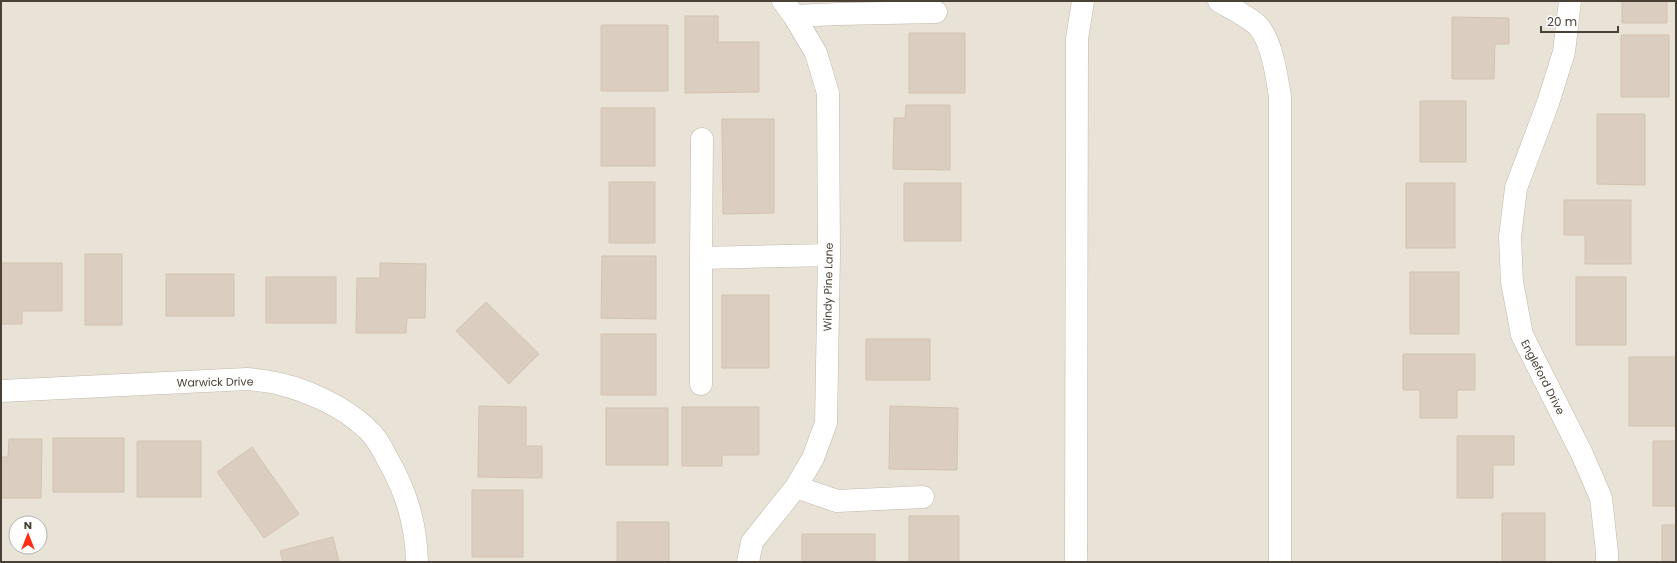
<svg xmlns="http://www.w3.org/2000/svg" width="1677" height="563" font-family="Poppins,sans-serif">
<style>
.residential{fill:#e9e2d6;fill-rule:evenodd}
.building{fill:#dbcec0;stroke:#d3c3b0}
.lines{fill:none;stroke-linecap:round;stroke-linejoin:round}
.minor-casing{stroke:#c1b8aa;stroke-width:23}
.minor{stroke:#fff;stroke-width:22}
.labels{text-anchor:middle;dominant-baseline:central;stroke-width:3;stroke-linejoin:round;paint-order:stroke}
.street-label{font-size:11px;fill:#494136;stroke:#fff}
</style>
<rect width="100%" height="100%" fill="#f5f0e8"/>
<path class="residential" d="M1 1H1676V562H1ZM16 523H40V547H16Z"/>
<path class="building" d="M1622 1H1667V23H1622Z
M685 16H718V42H759V92L685 93Z
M1452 17 1509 18V44H1495L1494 79H1452Z
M601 25H668V91H601Z
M909 33H965V93H909Z
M1621 35H1669V97H1621Z
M1420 101H1466V162H1420Z
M906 105H950V170L893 169 894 118H905Z
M601 108H655V166H601Z
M1597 114H1645V185L1597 184Z
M722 119H774V213L723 214Z
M609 182H655V243H609Z
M904 183H961V241H904Z
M1406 183H1455V248H1406Z
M1564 200H1631V264H1585V235H1564Z
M85 254H122V325H85Z
M602 256H656V319L601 318Z
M1 263H62V311H22V324H1Z
M380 263 426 264 425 318H407L406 333H356L357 278H380Z
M1410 272H1459V334H1410Z
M166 274H234V316H166Z
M266 277H336V323H266Z
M1576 277H1626V345H1576Z
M722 295H769V368H722Z
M486 302 539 354 509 384 456 331Z
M601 334H656V395H601Z
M866 339H930V380H866Z
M1403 354H1475V390H1457V418H1420V390H1403Z
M1629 357H1676V426H1629Z
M479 406 526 407V446H542V478L478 477Z
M890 406 958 408 957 470 889 469Z
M682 407H759V455H722V466H682Z
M606 408H668V465H606Z
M1457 436H1514V465H1493V498H1457Z
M53 438H124V492H53Z
M9 439H42L41 498H1V457H8Z
M137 441H201V497H137Z
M1653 441H1676V506H1653Z
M252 447 299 514 264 538 217 472Z
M472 490H523V557H472Z
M1502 513H1545V562H1502Z
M909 516H959V562H909Z
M617 522H669V562H617Z
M1662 525H1676V562H1662Z
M802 534H875V562H802Z
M333 537 339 562H283L280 551Z"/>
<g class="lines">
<defs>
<path id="minor" d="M1219 1C1229 7 1251 18 1258 26 1272 41 1277 77 1280 97V562
M1570 1 1564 52 1548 103 1516 188 1510 237 1512 282 1522 335 1582 454 1601 498 1607 552V562
M794 16 838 14 936 12
M702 139 701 258 829 255
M701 258V384
M1 391 247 379C257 380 269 381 280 384 309 391 344 407 366 428 376 436 381 447 387 458 406 491 416 523 417 562
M796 487 837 501 923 497
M748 562 752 542 796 487 813 458 826 423 829 255 828 93 816 53 794 16 783 1
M1076 562 1077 39 1083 1"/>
</defs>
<use href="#minor" class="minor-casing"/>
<use href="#minor" class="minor"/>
</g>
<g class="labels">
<g class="street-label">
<text transform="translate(828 287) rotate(-89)">Windy Pine Lane</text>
<text transform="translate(1543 377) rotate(63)">Engleford Drive</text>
<text transform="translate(215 382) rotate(-1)">Warwick Drive</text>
</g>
</g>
<rect width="1677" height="563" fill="none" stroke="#494136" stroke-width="4"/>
<g transform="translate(28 535)"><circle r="19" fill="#ffffff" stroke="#b6b3af"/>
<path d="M0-3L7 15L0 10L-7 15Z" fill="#ff2b15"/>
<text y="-6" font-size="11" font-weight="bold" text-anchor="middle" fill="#494136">N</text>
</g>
<path d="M1541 26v6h77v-6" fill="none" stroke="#494136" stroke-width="2"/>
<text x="1547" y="26" font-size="12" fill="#494136" stroke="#ffffff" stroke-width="3" paint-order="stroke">20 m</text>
</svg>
